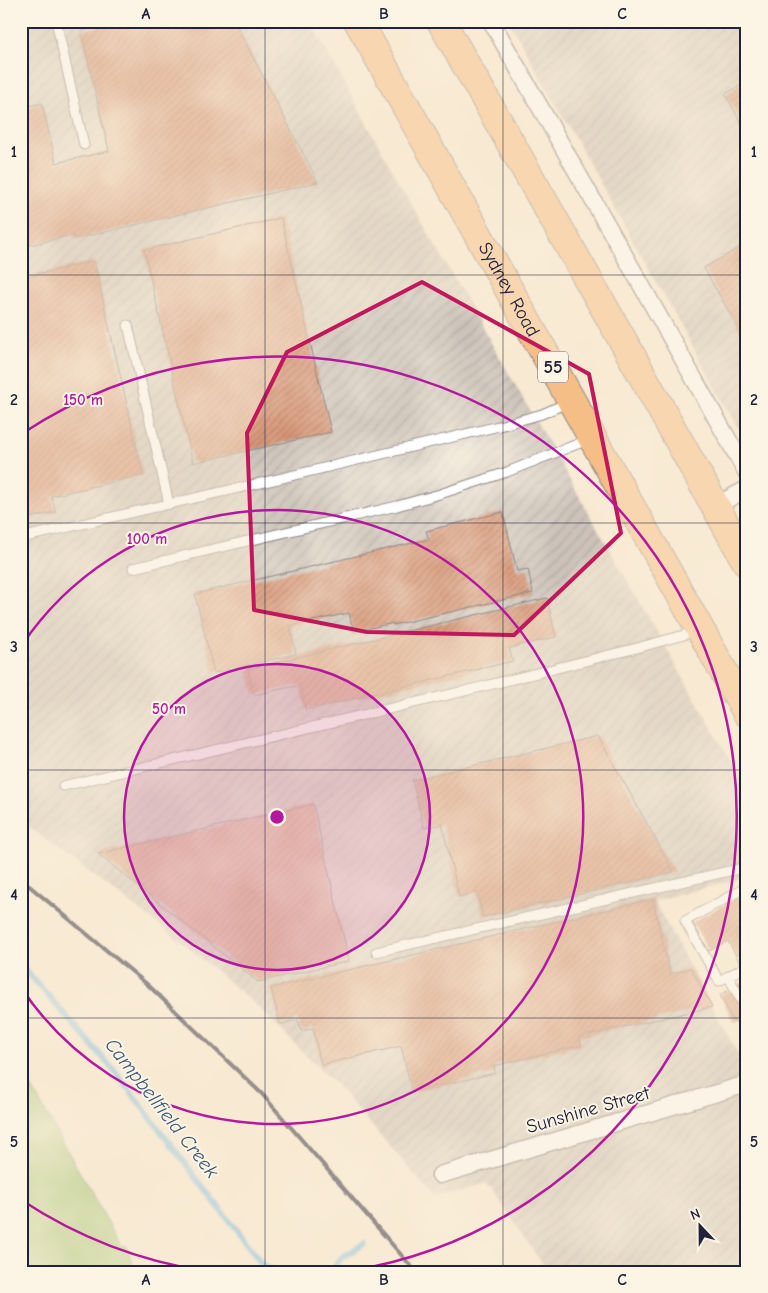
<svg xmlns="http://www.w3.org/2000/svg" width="768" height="1293" font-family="'Comic Neue',sans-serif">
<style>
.industrial{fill:url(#industrial-furrows)}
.green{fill:#9ec671;stroke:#607456}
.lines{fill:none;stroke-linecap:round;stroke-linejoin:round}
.stream{stroke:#6db8e6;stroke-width:6}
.building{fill:url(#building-hatch)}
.service-casing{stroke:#8d8686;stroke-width:11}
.minor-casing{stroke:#8d8686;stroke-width:19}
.trunk-casing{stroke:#8d8686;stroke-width:30}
.service{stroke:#fff;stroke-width:9}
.minor{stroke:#fff;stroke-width:16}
.trunk{stroke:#f6be87;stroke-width:28}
.rail{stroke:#22223b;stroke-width:4}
.marked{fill:none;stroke:#c2185b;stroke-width:4;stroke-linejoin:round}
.grid{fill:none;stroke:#22223b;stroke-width:1;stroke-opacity:0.55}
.ring{fill:none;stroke:#b5179e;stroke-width:2.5}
.labels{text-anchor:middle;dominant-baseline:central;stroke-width:4;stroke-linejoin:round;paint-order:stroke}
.shield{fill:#fcf5e5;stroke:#63616e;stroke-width:1}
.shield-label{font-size:18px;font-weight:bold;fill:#22223b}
.street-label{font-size:19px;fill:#22223b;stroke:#fcf5e5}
.water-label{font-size:20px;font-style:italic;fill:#3c5677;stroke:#fcf5e5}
.centre{fill:#b5179e;stroke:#fcf5e5;stroke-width:2.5}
.ring-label{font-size:15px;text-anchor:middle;font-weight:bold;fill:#b5179e;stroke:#fcf5e5;stroke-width:4;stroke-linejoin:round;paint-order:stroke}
.neatline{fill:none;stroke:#22223b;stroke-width:2}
.grid-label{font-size:16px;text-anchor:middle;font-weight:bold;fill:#22223b}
</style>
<defs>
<pattern id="industrial-furrows" width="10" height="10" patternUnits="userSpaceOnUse" patternTransform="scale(1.25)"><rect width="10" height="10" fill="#ccc2b9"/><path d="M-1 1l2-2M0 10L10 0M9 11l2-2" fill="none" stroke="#afa6a0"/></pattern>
<pattern id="building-hatch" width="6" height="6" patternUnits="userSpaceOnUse" patternTransform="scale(1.25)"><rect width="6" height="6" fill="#d79474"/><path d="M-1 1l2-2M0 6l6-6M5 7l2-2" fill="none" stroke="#ae7860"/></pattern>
</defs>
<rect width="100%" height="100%" fill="#fcf5e5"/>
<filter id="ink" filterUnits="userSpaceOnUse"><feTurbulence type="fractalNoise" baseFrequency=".02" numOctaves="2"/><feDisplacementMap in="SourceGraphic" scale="10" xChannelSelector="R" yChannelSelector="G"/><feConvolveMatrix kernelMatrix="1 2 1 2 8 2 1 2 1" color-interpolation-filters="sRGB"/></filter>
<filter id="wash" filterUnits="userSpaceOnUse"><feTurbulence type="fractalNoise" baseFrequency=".0096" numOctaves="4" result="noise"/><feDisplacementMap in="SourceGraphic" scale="20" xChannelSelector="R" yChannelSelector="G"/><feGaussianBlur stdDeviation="1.12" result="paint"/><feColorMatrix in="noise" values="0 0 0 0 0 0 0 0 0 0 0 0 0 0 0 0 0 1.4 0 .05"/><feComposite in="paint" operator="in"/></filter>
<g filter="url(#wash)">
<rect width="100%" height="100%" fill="#f8e9d2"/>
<path class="industrial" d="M21 21H310L403 189 747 789V877L654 901 743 1063 747 1062V1272H548L487 1183 435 1198 338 1087 258 1007 182 942 21 821Z
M509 21H747V443Z"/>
<path class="green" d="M21 1069 122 1247 127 1246 133 1266 136 1272H21Z"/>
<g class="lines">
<path class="stream" d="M21 965 118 1075 262 1264 276 1272
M330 1272 342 1257 364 1244"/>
</g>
<g id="blocks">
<path class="building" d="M122 21H234L318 182 75 239 73 235 21 247V108L42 103 56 163 109 151 81 31Z
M747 82V133L725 94Z
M281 218 331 432 193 463 144 250Z
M747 243V344L704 268Z
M94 261 143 475 51 496 56 512 21 520V278Z
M503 512 517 571 528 569 533 593 393 625V623L354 632 349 613 290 626 296 654 214 673 195 594 429 539 426 531Z
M547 598 556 637 509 648 513 661 306 710 300 685 254 695 248 669Z
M598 736 674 872 483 917 477 892 459 897 442 824 424 828 412 780Z
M313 804 349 961 258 982 98 854Z
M747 892V976L728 941 709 951 692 922Z
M653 899 670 974 691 968 712 1007 579 1037 581 1045 494 1066 495 1073 412 1092 401 1046 321 1065 313 1028 301 1031 298 1020 280 1024 271 988Z
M747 980V1016L734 1023 720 995Z"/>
</g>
</g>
<g filter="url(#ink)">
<use href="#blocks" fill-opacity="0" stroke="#8d8686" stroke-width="1"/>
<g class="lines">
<defs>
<path id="service" d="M56 21 84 145
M128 325 169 504
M21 538 278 479 499 426 542 414 569 402
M133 568 397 506 440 494 507 472 590 439
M63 786 473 689 633 649 684 635 695 629
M747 887 685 921 719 981 747 966
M376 952 747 867
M728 976 747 1011"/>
<path id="minor" d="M491 21 635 274 747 473
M715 506 747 489
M440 1175 747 1084"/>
<g id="trunk">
<path id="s1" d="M358 21 747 713"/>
<path d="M441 21 622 339 747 563"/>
</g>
</defs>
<use href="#service" class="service-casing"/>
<use href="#minor" class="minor-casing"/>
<use href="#trunk" class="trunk-casing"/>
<use href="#service" class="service"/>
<use href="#minor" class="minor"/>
<use href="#trunk" class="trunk"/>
<path class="rail" d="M21 879 148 985 262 1094 416 1272"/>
</g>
</g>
<path d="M0 0H768V1293H0ZM422 282 589 374 621 533 514 635 367 632 254 610 247 433 287 352Z" fill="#f8e9d2" fill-opacity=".55" fill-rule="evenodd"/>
<path class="marked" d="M422 282 589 374 621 533 514 635 367 632 254 610 247 433 287 352Z"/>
<path class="grid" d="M265 21V1272M503 21V1272M21 275H747M21 523H747M21 770H747M21 1018H747"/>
<circle cx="277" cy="817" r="153" fill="#b5179e" fill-opacity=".12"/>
<g class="ring">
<circle cx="277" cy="817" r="153"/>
<path d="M22 645A307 307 0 1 1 22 989"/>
<path d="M205 1271A460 460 0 0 1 23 1201M23 433A460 460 0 1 1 349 1271"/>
</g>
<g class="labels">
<rect class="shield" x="538" y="351.5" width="30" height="31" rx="4"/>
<g class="shield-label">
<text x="553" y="367">55</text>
</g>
<g class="street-label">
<text stroke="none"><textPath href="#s1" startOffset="308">Sydney Road</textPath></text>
<text transform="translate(588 1110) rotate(-16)">Sunshine Street</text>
</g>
<g class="water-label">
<text transform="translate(162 1108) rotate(52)">Campbellfield Creek</text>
</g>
</g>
<circle cx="277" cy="817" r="8" class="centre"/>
<g class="ring-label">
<text x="83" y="405">150 m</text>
<text x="147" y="544">100 m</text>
<text x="169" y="714">50 m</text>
</g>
<rect width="768" height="1293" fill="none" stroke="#fcf5e5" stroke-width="55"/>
<g transform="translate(700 1226) rotate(338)" stroke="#fcf5e5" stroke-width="4" paint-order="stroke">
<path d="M0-4L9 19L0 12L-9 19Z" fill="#22223b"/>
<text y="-8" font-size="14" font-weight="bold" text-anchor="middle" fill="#22223b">N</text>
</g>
<rect x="28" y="28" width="712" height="1238" class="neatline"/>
<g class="grid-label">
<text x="146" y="19">A</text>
<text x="384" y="19">B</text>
<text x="622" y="19">C</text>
<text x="14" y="157">1</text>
<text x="754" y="157">1</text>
<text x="14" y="405">2</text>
<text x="754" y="405">2</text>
<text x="14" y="652">3</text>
<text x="754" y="652">3</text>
<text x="14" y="900">4</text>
<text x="754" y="900">4</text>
<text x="14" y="1147">5</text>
<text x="754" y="1147">5</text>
<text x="146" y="1285">A</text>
<text x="384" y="1285">B</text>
<text x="622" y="1285">C</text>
</g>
</svg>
